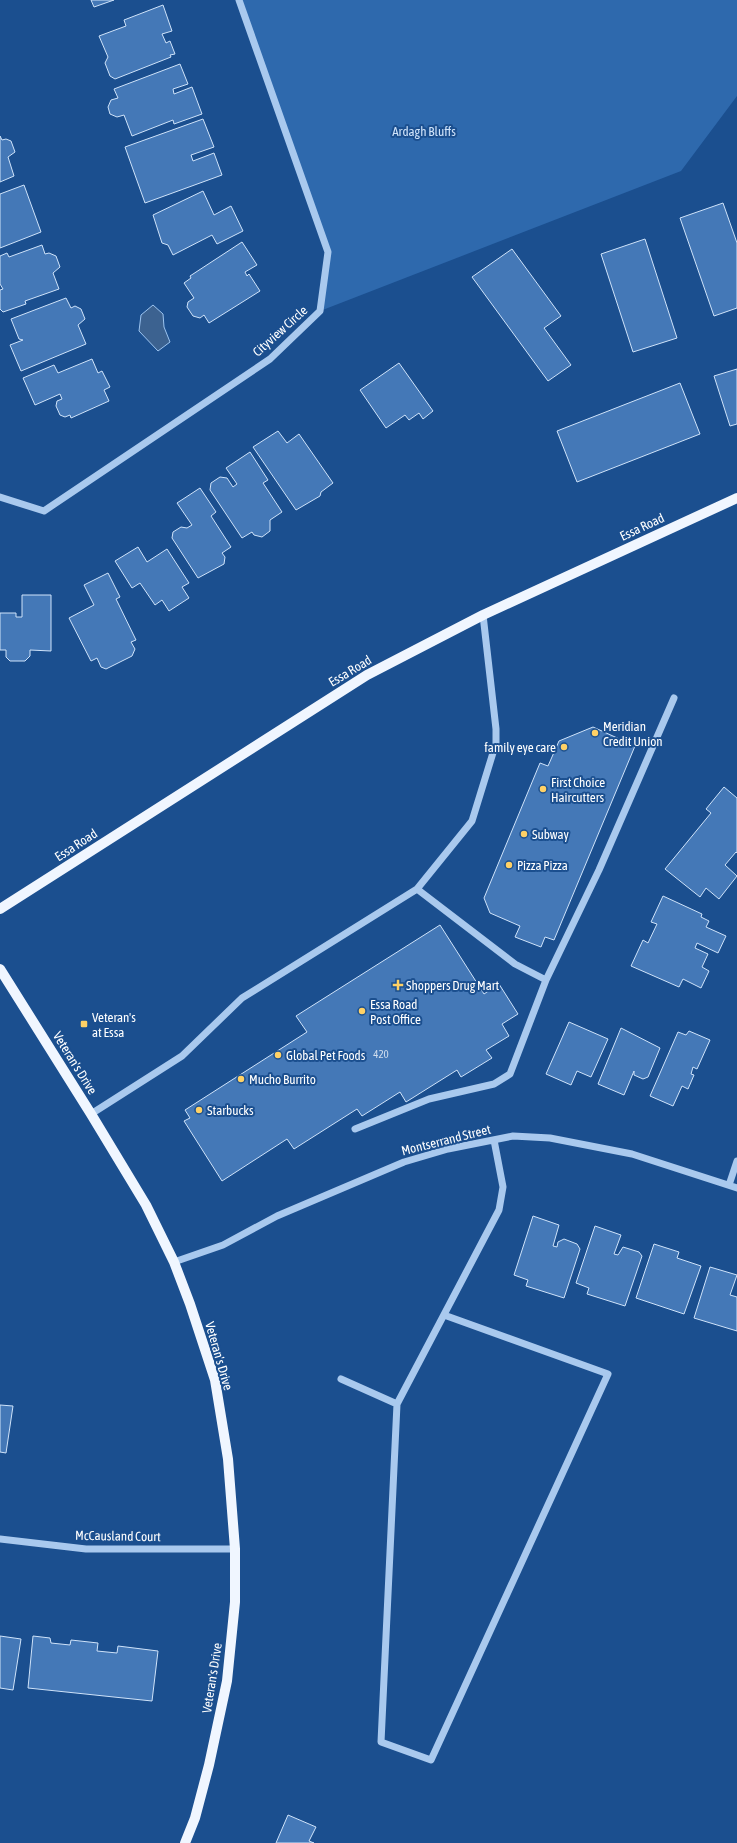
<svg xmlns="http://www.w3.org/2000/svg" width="737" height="1843" font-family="'Asap Condensed',sans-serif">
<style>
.green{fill:#2e69ad}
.water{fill:#3c6290;stroke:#9cc4f0}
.building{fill:#4478b7;stroke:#cfe3fa}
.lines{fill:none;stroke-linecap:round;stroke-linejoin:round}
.minor{stroke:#a9c9ee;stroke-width:7}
.major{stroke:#f0f6ff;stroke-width:10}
.poi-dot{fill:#ffd166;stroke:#1b4f8f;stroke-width:1.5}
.labels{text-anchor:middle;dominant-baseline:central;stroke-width:4;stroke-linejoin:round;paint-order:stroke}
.number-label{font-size:11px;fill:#d0dded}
.park-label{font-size:13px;fill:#cfe3fa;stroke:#1b4f8f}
.street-label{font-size:13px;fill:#fff;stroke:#1b4f8f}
.poi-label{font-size:13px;fill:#fff;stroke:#1b4f8f;text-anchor:start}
</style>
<rect width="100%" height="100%" fill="#1b4f8f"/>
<path class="green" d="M239 0H737V96L681 171 320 311 328 252Z"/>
<path class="water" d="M153 305 163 314 164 327 170 342 158 351 139 331 141 315Z"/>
<path class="building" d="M91 0H114L94 7Z
M163 5 172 31 162 34 166 43 170 41 175 54 170 55 171 57 115 79 110 76 105 63 108 57 99 36 126 26 124 20Z
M180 64 188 84 173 89 174 94 192 87 202 114 174 124 173 120 132 136 124 115 117 117 110 114 108 107 111 100 118 98 114 89Z
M203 119 214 147 191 155 193 161 214 153 222 175 145 203 125 147Z
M0 136 2 140 6 139 11 141 15 152 8 157 14 176 0 182Z
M24 185 41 232 0 248V194Z
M203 191 214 215 231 206 243 231 217 244 212 235 173 255 168 245 162 243 153 215Z
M723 203 737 243V308L714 316 680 218Z
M645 239 677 338 633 352 601 254Z
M242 242 257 265 245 272 247 276 249 274 260 291 209 323 204 315 200 318 193 316 187 307 188 302 194 298 184 283 191 278 190 276Z
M42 245 45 254 49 253 56 256 60 267 53 273 59 289 25 301 26 304 3 312 0 309V290L3 289 0 284V256L7 253 9 257Z
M512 249 561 316 544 328 571 365 548 381 472 277Z
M66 298 71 308 75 306 81 309 85 319 78 325 86 344 21 371 10 345 23 340 19 339 11 319Z
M92 359 98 373 102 371 110 387 104 390 109 401 71 418 70 415 65 417 60 415 56 406 57 401 62 399 60 394 35 405 23 378 54 365 58 373Z
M399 363 433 411 423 419 419 413 409 420 405 415 386 428 360 390Z
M737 369V424L730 426 714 376Z
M680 383 700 434 577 482 557 431Z
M278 431 287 443 299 434 333 483 321 492 320 496 296 510 253 447Z
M250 452 268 480 263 483 282 512 270 520V531L262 537 254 535 252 532 242 538 210 490 211 483 220 477 227 478 233 487 237 484 226 468Z
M200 488 216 512 211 516 231 547 222 553 225 557 224 564 198 578 172 538 173 532 181 527 187 528 192 525 177 503Z
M138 547 147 562 167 549 189 583 182 587 189 598 169 611 162 600 155 605 140 583 132 588 115 561Z
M108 573 120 597 116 599 136 640 131 642 135 649 132 656 106 669 101 667 97 658 91 661 69 618 94 605 84 585Z
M22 595H51V651L30 650V656L25 661H10L6 657V650H0V613H16V617H22Z
M593 727 635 746 554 940 545 937 541 947 515 937 520 926 490 913 484 898 540 763 548 766 559 741Z
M724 787 737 798V853L736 852 725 865 737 876 719 899 706 888 700 897 665 869 711 813 706 809Z
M663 896 702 914 701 917 709 921 706 927 726 936 718 953 697 943 695 948 708 954 702 967 709 971 701 988 683 979 679 987 631 966 643 940 648 943 657 924 651 922Z
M440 925 484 994 499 984 518 1014 502 1024 509 1036 486 1050 492 1058 461 1077 457 1070 406 1102 400 1092 362 1116 357 1109 294 1149 287 1139 222 1181 184 1121 190 1118 185 1110 307 1032 296 1016Z
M569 1022 608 1039 591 1077 577 1071 571 1085 546 1074Z
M621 1028 660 1048 648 1077 643 1079 634 1075V1071L624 1095 598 1084Z
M689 1031 710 1040 697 1069 693 1067 691 1074 694 1075 688 1089 682 1086 673 1106 650 1096 678 1032 686 1035Z
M533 1216 559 1225 553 1246 557 1247 558 1242 564 1239 577 1244 580 1249 564 1298 526 1286 528 1280 514 1275Z
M595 1226 621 1235 614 1254 618 1255 623 1247 639 1252 642 1256 625 1306 587 1294 589 1288 576 1283Z
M654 1244 679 1252 677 1258 701 1266 684 1314 636 1298Z
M710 1267 737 1275 730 1295 737 1297V1331L694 1318Z
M0 1405 13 1406 6 1453 0 1452Z
M0 1636 21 1639 13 1690 0 1688Z
M33 1636 50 1638 51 1643 70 1645 71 1640 98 1643 97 1651 117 1653 118 1646 158 1651 152 1701 28 1688Z
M288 1815 316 1827 309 1841 314 1843H276Z"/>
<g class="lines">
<path class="minor" d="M0 497 44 511 270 359 320 311 328 252 239 0
M417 889 515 964 546 980
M91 1114 182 1056 242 998 417 889 472 821 496 743V729L483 615
M355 1129 429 1099 494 1084 510 1074 546 980 599 870 674 698
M729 1185 737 1161
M174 1262 223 1245 277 1216 404 1162 448 1149 513 1136 550 1138 632 1154 737 1188
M444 1315 608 1374 431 1760 381 1742 397 1404 499 1210 503 1187 494 1140
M341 1379 397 1404
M0 1539 86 1549H235"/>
<path class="major" d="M0 909 367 675 483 615 737 498
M0 969 91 1114 146 1205 174 1262 190 1304 215 1380 228 1459 235 1549V1602L227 1681 209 1765 195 1818 185 1843"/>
</g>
<g class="poi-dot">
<circle cx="595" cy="733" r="4"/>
<circle cx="564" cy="747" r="4"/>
<circle cx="543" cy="789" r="4"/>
<circle cx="524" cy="834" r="4"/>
<circle cx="509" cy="865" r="4"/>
<path d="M396 979h4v4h4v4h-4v4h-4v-4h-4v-4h4z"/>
<circle cx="362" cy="1011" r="4"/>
<rect x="80" y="1020" width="8" height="8" rx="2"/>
<circle cx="278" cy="1055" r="4"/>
<circle cx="241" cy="1079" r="4"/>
<circle cx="199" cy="1110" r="4"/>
</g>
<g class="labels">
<g class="number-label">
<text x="381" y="1054">420</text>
</g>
<g class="park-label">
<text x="424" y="131">Ardagh Bluffs</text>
</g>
<g class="street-label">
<text transform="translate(280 331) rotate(-42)">Cityview Circle</text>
<text transform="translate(642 527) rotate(-25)">Essa Road</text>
<text transform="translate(350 671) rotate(-31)">Essa Road</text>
<text transform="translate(76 845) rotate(-33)">Essa Road</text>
<text transform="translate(75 1063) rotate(58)">Veteran's Drive</text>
<text transform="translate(446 1140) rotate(-14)">Montserrand Street</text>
<text transform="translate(219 1356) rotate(74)">Veteran's Drive</text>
<text transform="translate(118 1536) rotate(1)">McCausland Court</text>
<text transform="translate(212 1678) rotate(-81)">Veteran's Drive</text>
</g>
<g class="poi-label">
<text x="603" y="726">Meridian<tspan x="603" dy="15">Credit Union</tspan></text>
<text x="556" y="747" text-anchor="end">family eye care</text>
<text x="551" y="782">First Choice<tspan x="551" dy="15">Haircutters</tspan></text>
<text x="532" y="834">Subway</text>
<text x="517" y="865">Pizza Pizza</text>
<text x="406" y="985">Shoppers Drug Mart</text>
<text x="370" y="1004">Essa Road<tspan x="370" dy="15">Post Office</tspan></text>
<text x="92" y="1017">Veteran's<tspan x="92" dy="15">at Essa</tspan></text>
<text x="286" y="1055">Global Pet Foods</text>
<text x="249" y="1079">Mucho Burrito</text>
<text x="207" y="1110">Starbucks</text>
</g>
</g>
</svg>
